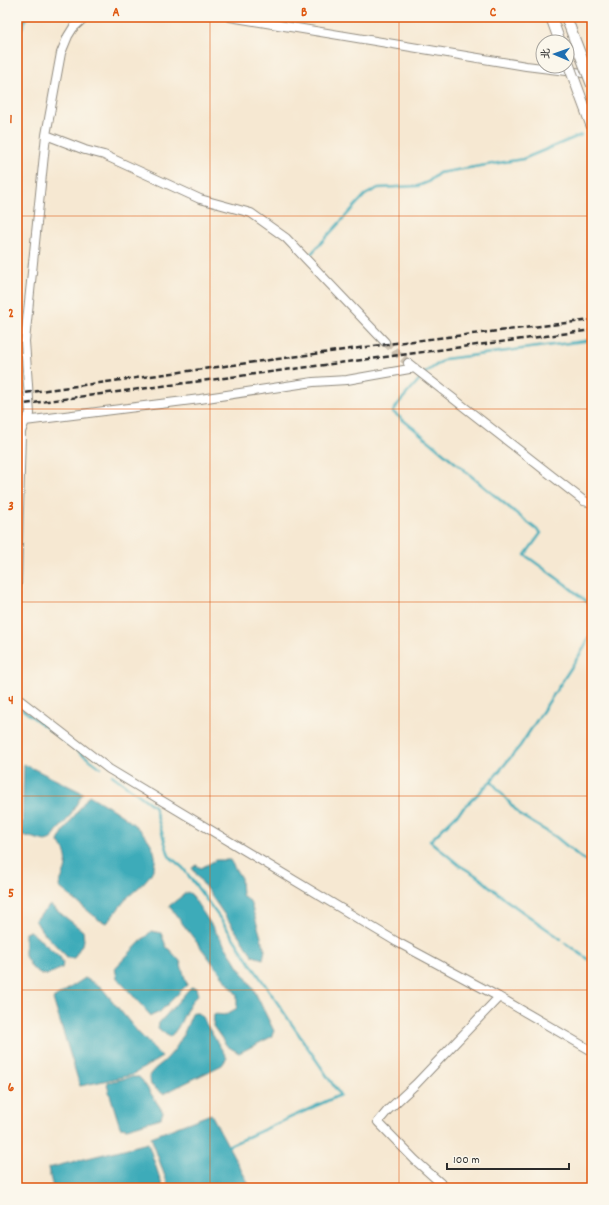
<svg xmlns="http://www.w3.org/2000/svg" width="609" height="1205" font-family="Dekko,'LXGW WenKai TC',sans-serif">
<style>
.water{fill:#3cabb9;stroke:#346b72}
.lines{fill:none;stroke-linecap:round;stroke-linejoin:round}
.stream{stroke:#3cabb9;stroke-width:2.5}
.river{stroke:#3cabb9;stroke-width:15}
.minor-tunnel{stroke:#cdc2b1;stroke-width:8;stroke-dasharray:8 4;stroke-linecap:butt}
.minor-casing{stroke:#908a7e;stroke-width:10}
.tertiary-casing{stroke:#908a7e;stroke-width:12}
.minor{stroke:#fff;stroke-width:8}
.tertiary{stroke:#fff;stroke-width:10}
.rail{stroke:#2b2b2b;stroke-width:2.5;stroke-dasharray:6 3;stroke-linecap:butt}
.tertiary-bridge-casing{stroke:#908a7e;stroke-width:12;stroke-linecap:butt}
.tertiary-bridge{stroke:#fff;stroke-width:10}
.grid{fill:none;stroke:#df570e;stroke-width:1;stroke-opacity:0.55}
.neatline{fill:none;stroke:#df570e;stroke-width:1.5}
.grid-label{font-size:13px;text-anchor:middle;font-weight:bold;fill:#df570e}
</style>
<rect width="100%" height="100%" fill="#fbf7ec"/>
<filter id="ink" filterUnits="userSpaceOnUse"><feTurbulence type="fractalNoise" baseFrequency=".025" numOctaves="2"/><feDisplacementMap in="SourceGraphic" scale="8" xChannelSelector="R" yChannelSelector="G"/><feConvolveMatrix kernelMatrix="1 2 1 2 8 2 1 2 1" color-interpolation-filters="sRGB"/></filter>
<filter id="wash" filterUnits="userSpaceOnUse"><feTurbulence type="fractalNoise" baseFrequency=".012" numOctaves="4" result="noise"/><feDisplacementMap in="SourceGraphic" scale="16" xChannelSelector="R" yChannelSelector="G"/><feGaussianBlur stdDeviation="0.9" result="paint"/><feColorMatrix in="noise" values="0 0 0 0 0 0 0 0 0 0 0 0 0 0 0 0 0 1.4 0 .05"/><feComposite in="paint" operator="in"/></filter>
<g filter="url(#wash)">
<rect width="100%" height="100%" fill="#f6e8d2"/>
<path class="water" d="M24 764 83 793 68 819 56 832 52 839 45 841 22 835Z
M89 795C111 809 164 835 154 867 150 880 135 890 126 899 120 907 113 915 107 923L99 920 59 887C59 882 62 879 63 875 69 862 67 852 58 841L63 832Z
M216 860H230L241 878 242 895 250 901 265 950 263 959 253 956 192 868 196 865 201 868Z
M187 892 191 894 254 990 274 1031 271 1037 239 1053 227 1046 213 1026 214 1014 225 1015 237 1008V995L169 906Z
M50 905 83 931 84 941 74 958H68L41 930 35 920Z
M30 931 60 957 63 963 62 968 47 975 40 974 32 968 25 956V933Z
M151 931 161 933 166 946 180 961 187 985 160 1012 151 1016 117 978 115 968Z
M85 978 101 987 137 1031 162 1057 132 1075 80 1086 53 999Z
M191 987 196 988 198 995C184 1005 183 1028 169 1037L158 1028 159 1023Z
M193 1012 200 1014 227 1058 222 1065 163 1094 151 1085 149 1076C154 1067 163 1064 169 1056 181 1044 186 1027 193 1012Z
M132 1077H139L142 1080 163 1112 161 1118 127 1128 120 1127 107 1085 108 1082Z
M211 1114 251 1188H169L151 1137Z
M148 1143 163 1188H53L48 1168Z"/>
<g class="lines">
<path class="stream" d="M310 255 365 195 378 188 418 186 428 182 439 173 523 159 581 135
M592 340 445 359 425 373 398 404 393 412C443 451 491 494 541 533L525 555 565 584 592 606
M592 631 582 651 520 746 491 781 520 815 556 837 580 857 592 864
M21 706 23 710 101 768
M112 775 154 806 169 856 183 868 219 917 340 1095 228 1146
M491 781 430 841 459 865 477 876 506 900 561 939
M565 943 592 962"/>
<path class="river" d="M17 24 20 17"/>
</g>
</g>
<g filter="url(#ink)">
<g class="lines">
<path class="minor-tunnel" d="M385 342 408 363"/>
<defs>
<path id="minor" d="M230 17 526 66 591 74
M46 135 85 150 104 155 200 199 251 213 286 238 385 342
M408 363 584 501 592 503
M25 421 200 399 313 382 347 380 415 368
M17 586 21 432 25 421 30 414 25 341 46 135 61 53 68 36 73 28 85 17
M17 698 109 769 397 942 499 997 592 1051
M446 1188 415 1160 378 1122 388 1110 416 1084 499 997"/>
<path id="tertiary" d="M551 17 560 42"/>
</defs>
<use href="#minor" class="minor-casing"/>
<use href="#tertiary" class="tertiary-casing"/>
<use href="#minor" class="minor"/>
<use href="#tertiary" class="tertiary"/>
<path class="rail" d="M17 394 396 343 592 320
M17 405 592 330"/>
<defs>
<path id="tertiary-bridge" d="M566 17 592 85
M567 60 592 127"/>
</defs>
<use href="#tertiary-bridge" class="tertiary-bridge-casing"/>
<use href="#tertiary-bridge" class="tertiary-bridge"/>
</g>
</g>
<path class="grid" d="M210 17V1188M399 17V1188M17 216H592M17 409H592M17 602H592M17 796H592M17 990H592"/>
<rect width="609" height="1205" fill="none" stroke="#fbf7ec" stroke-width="44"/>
<g transform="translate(555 54) rotate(272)"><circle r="19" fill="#fbf7ec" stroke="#a8a59f"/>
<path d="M0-3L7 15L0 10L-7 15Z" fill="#1f6fb2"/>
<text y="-6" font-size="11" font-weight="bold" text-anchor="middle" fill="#2b2b2b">北</text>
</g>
<path d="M447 1163v6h122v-6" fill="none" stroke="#2b2b2b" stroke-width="2"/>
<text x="453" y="1163" font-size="12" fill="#2b2b2b" stroke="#fbf7ec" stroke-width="3" paint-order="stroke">100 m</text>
<rect x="22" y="22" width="565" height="1161" class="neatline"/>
<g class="grid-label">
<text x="116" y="16">A</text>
<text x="304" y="16">B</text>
<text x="493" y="16">C</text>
<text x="11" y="123">1</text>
<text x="11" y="317">2</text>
<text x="11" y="510">3</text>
<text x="11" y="704">4</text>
<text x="11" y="897">5</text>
<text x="11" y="1091">6</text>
</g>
</svg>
